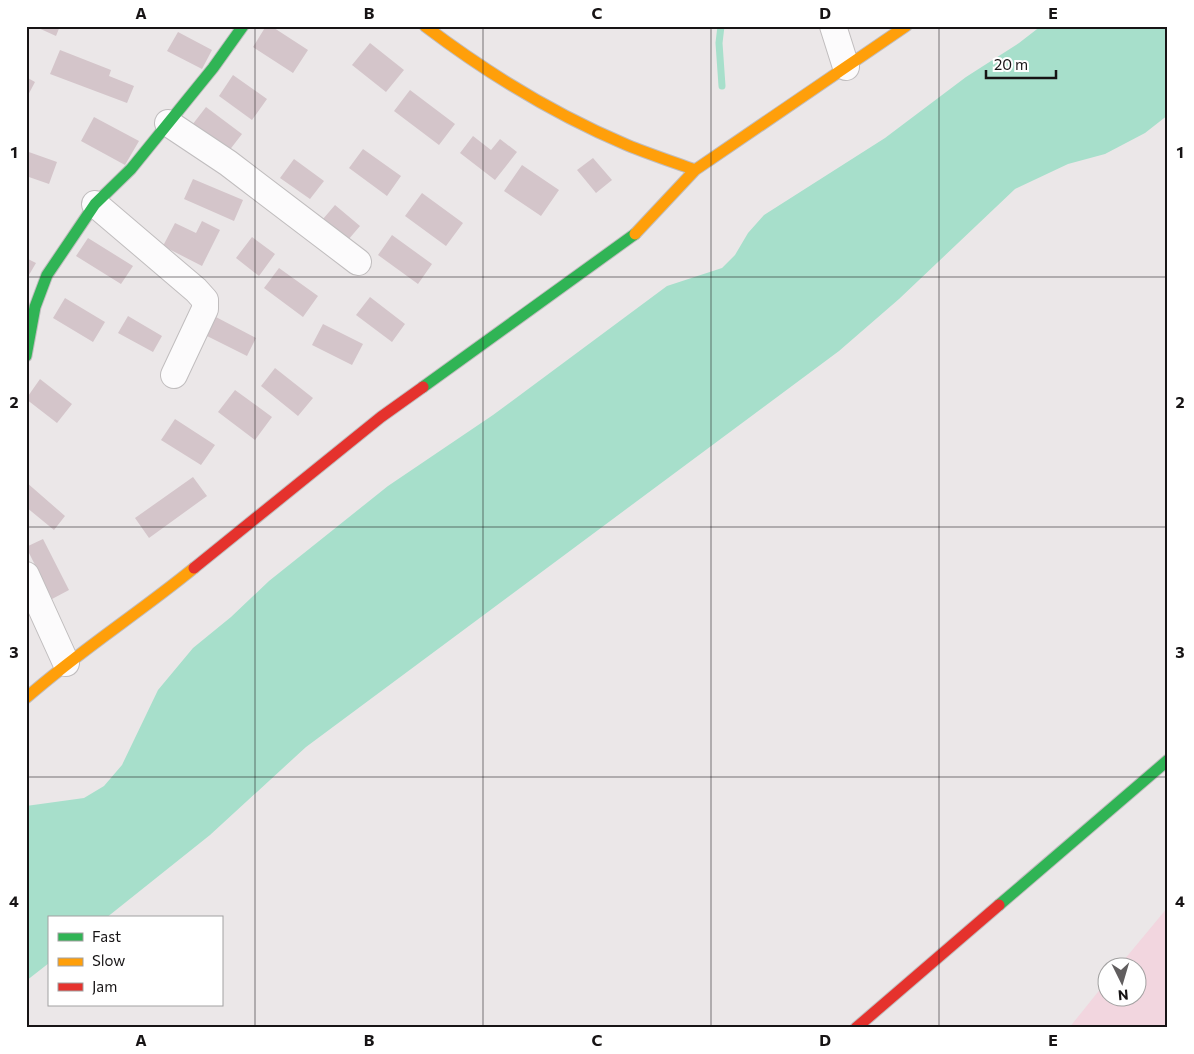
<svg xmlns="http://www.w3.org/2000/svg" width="1194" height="1054" font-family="Commissioner,sans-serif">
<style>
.green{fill:#f2d6df}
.water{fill:#a7dfcb}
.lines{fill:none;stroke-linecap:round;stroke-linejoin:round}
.stream{stroke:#a7dfcb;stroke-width:7}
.building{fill:#d4c5ca}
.street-casing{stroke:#c0bdbe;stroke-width:28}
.fast-casing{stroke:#c0bdbe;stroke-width:13}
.slow-casing{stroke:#c0bdbe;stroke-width:13}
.jam-casing{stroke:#c0bdbe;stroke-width:13}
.street{stroke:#fcfbfc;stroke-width:26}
.fast{stroke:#30b455;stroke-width:11}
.slow{stroke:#ff9f0a;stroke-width:11}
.jam{stroke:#e5322d;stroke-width:11}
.grid{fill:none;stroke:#171415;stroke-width:1;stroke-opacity:0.55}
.neatline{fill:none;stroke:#171415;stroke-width:2}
.grid-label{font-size:16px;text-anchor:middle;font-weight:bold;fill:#171415}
</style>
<rect width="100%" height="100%" fill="#ebe7e8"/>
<path class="green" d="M1168 907V1027L1069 1028 1106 982V996H1136V966H1119Z"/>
<path class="water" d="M1041 26H1168V115L1145 133 1105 154 1068 164 1015 189 899 299 839 351 306 747 210 835 106 918H49V963L26 981V806L84 798 104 786 122 765 158 690 193 648 231 617 269 581 388 486 493 415 667 286 722 268 735 255 748 233 764 215 885 138 966 77 1019 43Z"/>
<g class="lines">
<path class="stream" d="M721 26 719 43 722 86"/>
</g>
<path class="building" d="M34 26H60L56 36Z
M266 26H271L308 50 293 73 253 47Z
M178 32 212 50 202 69 167 51Z
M370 43 404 70 386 92 352 65Z
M60 50 111 70 109 76 134 86 127 103 50 74Z
M233 75 267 99 252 120 219 96Z
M26 77 35 82 26 99Z
M410 90 455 124 439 145 394 111Z
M206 107 242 134 225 156 189 129Z
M94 117 139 141 125 165 81 141Z
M473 136 491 150 500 139 517 152 495 180 460 153Z
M363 149 401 176 387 196 349 168Z
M26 151 57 162 49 184 26 176Z
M593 158 612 180 596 193 577 170Z
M294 159 324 181 310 199 280 178Z
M522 165 559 190 541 216 504 191Z
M193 179 243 200 234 221 184 199Z
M422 193 463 223 446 246 405 216Z
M335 205 360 226 348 240 323 219Z
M202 221 220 230 202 266 163 246 175 223 196 233Z
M392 235 432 264 418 284 378 255Z
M252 237 275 254 259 276 236 258Z
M88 238 133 266 121 284 76 256Z
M26 258 36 263 26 280Z
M279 268 318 296 303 317 264 288Z
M370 297 405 324 392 342 356 315Z
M65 298 105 322 93 342 53 318Z
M128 316 162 336 153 352 118 333Z
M214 316 256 338 247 356 205 335Z
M323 324 363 344 352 365 312 345Z
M275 368 313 398 298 416 261 386Z
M40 379 72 404 57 423 26 399Z
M235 390 272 417 255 440 218 412Z
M175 419 215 445 201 465 161 440Z
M193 477 207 496 149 538 135 518Z
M26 482 65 516 54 530 26 507Z
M43 539 69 590 52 599 26 547Z"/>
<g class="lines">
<defs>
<path id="street" d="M833 26 846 67
M168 123 228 163 358 262
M95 204 196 290 205 300V309L174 375
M26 575 66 663"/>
<path id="fast" d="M26 356 35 307 47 275 95 204 131 169 213 68 243 26
M423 387 635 234
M999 905 1168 760"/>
<path id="slow" d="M425 26C487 73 556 115 627 145 649 154 673 162 695 170
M635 234 695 170 906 26
M26 698C79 651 139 613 194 568"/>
<path id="jam" d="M194 568 381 417 423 387
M856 1028 999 905"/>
</defs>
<use href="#street" class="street-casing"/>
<use href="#fast" class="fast-casing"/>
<use href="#slow" class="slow-casing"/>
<use href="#jam" class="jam-casing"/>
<use href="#street" class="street"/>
<use href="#fast" class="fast"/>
<use href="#slow" class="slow"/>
<use href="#jam" class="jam"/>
</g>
<path class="grid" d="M255 26V1028M483 26V1028M711 26V1028M939 26V1028M26 277H1168M26 527H1168M26 777H1168"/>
<rect width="1194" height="1054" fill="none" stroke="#ffffff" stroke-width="55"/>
<rect x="48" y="916" width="175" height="90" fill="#ffffff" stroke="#a2a1a1"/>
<rect x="58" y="933" width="25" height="8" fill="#30b455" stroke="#a2a1a1"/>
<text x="92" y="942" font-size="15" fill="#171415">Fast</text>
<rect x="58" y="958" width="25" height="8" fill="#ff9f0a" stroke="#a2a1a1"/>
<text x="92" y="966" font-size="15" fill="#171415">Slow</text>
<rect x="58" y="983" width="25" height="8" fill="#e5322d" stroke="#a2a1a1"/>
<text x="92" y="992" font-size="15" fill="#171415">Jam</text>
<g transform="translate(1122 982) rotate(175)"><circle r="24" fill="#ffffff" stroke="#a2a1a1"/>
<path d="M0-4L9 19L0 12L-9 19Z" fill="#615e5f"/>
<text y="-8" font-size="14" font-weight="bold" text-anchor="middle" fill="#171415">N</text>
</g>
<path d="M986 70v8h70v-8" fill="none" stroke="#171415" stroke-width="2.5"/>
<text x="994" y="70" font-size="15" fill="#171415" stroke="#ffffff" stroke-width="4" paint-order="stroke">20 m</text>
<rect x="28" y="28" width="1138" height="998" class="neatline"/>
<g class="grid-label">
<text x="141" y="19">A</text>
<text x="369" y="19">B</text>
<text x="597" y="19">C</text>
<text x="825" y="19">D</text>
<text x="1053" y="19">E</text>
<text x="14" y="158">1</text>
<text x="1180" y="158">1</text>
<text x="14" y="408">2</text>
<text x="1180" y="408">2</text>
<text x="14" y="658">3</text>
<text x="1180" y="658">3</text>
<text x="14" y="907">4</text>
<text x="1180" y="907">4</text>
<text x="141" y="1046">A</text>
<text x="369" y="1046">B</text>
<text x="597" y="1046">C</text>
<text x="825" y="1046">D</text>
<text x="1053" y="1046">E</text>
</g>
</svg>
